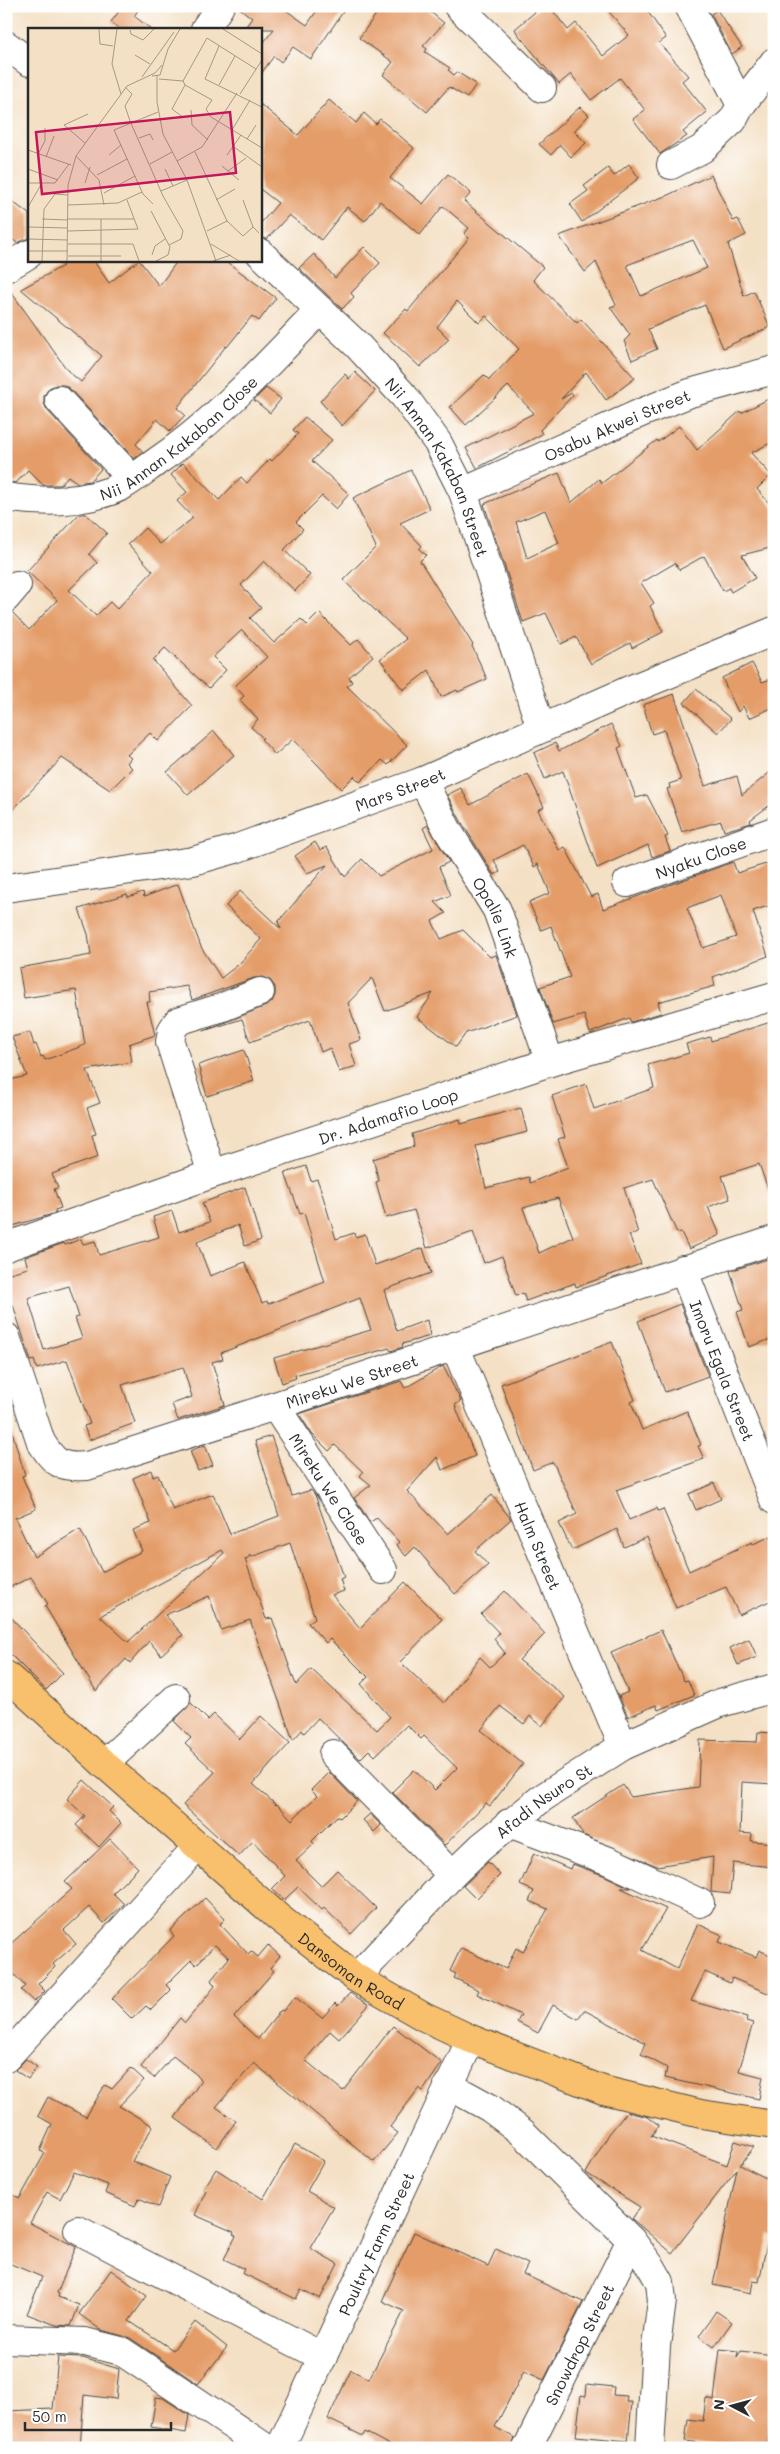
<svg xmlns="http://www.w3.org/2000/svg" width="780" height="2454" font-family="Mali,sans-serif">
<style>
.building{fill:#e49d69;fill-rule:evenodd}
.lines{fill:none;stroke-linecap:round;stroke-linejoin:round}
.minor-casing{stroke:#494642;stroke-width:30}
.major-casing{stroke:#494642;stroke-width:30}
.minor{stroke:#fff;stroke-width:28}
.major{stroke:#f8bf6c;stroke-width:28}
.labels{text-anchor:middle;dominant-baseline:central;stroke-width:4;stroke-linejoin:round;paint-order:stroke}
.street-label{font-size:16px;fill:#2b2b2b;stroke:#fff}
.inset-road{fill:none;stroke:#a49887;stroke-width:1}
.view{fill:#c2185b;fill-opacity:0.15;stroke:#c2185b;stroke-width:2.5}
.inset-edge{fill:none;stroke:#2b2b2b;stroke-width:2.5}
</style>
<rect width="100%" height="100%" fill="#fff"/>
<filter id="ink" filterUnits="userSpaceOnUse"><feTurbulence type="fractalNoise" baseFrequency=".02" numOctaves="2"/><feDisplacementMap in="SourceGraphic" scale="10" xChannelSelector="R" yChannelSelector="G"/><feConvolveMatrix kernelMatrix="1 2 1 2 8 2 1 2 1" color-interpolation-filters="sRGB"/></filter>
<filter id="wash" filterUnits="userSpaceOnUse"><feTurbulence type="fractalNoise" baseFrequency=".0096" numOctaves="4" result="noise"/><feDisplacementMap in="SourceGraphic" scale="20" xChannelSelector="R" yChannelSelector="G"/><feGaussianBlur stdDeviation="1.12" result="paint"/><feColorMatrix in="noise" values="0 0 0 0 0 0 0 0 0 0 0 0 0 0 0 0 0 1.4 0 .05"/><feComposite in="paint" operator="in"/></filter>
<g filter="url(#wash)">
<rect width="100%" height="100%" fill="#f4e0c4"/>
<g id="blocks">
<path class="building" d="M123 6H141L134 16 151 29H120L111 22Z
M237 6H280L307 25 320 6H347L311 59 293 47 281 62 274 56 260 75V47L274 29H244L252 18Z
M382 6H423L444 23 423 46 427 49 425 52 450 68 448 70 454 75 457 72 476 84 467 98 449 87 427 112 383 75 393 62 359 38Z
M542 6H549L568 30 576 23 603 56 629 35 604 6H644L666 38 659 43 688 76 682 81 707 112 683 132 687 136 660 154 633 119 645 110 620 78 591 100 571 74 559 84 517 33 515 29Z
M717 10 742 47 732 54 711 14Z
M329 100 356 123 364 113 376 124 380 119 414 148 390 178 423 204 448 174 471 193 464 201 543 267 533 280 577 323 581 319 635 378 606 400 586 372 561 399 572 393 573 395 540 430 542 434 477 468 466 448 534 413 508 386 466 425 450 407 484 375 489 380 519 349 486 316 479 323 457 301 437 327 449 339 420 367 383 333 406 309 408 311 469 238 464 234 469 228 443 206 420 235 380 201 365 221 347 207 321 240 289 215 267 239 260 238V224L278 203 260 189V104L298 135Z
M580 107 589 115 574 131 586 143 571 157 560 145 551 155 539 144Z
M629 164 639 178 582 222 570 204 588 191 584 186 608 168 614 176Z
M711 175 733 221 738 219 746 235 728 244 744 296 754 291 770 327 723 348 705 305 648 329 657 349 632 360 624 341 630 335 610 307 616 305 596 262 585 272 559 236 668 195ZM693 240 707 268 641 296 627 265Z
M6 197 29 214V238L17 243 6 234Z
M364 247 380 263 351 293 354 297 342 309 299 268 314 254 335 278Z
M58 260H93L109 283 139 260 159 286 178 260H224L276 298 259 321 252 316 227 347 226 346 177 408 185 415 170 431 157 419 136 444 143 452 134 459 70 389 64 385H56L49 388 44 396V403L47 410 101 469 90 481 78 483 68 476 60 485H43L28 470 16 483 6 482V285L68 371 81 382 102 356 21 289 63 266Z
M355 372 375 391 342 426 320 401 345 374 349 379Z
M266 388 281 399 270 413 254 400Z
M774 396V441L751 453 771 475 757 489 774 509V547L742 555 755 578 731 592 729 588 723 591 704 556 679 570 675 563 641 583 654 603 650 606 663 632 632 648 630 643 591 664 576 637 561 644 546 613 523 622 484 504 559 473 571 503 599 479 602 483 657 440 658 442 679 426 697 450 740 411 741 413ZM545 510 559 543 527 558 516 522Z
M305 417 332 440 312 461 349 494 336 509 322 496 296 522 303 529 284 550 310 575 295 591 264 561 241 585 261 608 250 618 274 643 301 619 307 625 319 613 351 645 358 639 373 656 349 677 352 682 347 686 407 745 388 765 382 760 360 782 354 776 341 789 293 739 275 755 261 739 263 738 251 727 258 719 240 700 244 696 235 686 267 657 242 630 213 657 226 670 209 688 165 648 153 660 192 706 158 741 150 733 127 755 131 758 127 763 132 768 110 790 62 758 6 817V613L12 612 29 630 57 600 27 571 79 514H86L107 533 89 554 97 563 69 590 96 616 110 602 117 609 153 571 128 544 145 528 160 544 193 518 177 501 187 492 171 475 183 463 219 500 241 477 247 483 270 459 272 461 298 434 293 430Z
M411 470 430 509 400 523 422 546 419 549 426 555 420 561 473 645 472 646 487 679 458 692 457 690 441 697 429 670 403 690 380 659 406 639 343 580 376 547 353 498Z
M752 663 762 682 774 678V707L749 718 743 706 738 712 722 678Z
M696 689 731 719 718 733 684 703Z
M674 694 705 786 737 776 742 795 774 769V802L750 820 751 823 724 831 721 821 682 832 667 789 670 788 669 784 681 780 664 730 652 734 643 705Z
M611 724 622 746 618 748 636 798 647 795 668 836 665 837 670 851 652 857 648 845 597 868 563 771 545 779 534 753 555 743 559 751Z
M214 731 234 755 188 795 167 772Z
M528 774 544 807 538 810 559 850 565 847 591 897 598 894 603 909 733 862 737 873 769 863 774 878V904L753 911 768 956 713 977 715 986 658 1002 661 1013 631 1022 629 1018 590 1033 584 1015 553 1024 540 987 570 977 551 926 541 930 529 902 550 893 538 864 534 867 523 845 494 860 500 872 494 875 461 821 447 795 461 788 470 805ZM721 895 736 937 703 948 687 908Z
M428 825 449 862 439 867 451 895 435 902 446 913 432 921 441 939 463 930 490 957 496 955 517 1015 466 1033 456 1047 417 1017 433 993 385 1011 372 978 348 1003 361 1040 349 1044 356 1066 339 1072 330 1048 321 1052 310 1020 250 1042 242 1019 203 1031 266 1006 272 1002 275 995V987L270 980 263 977 254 978 192 1000 187 986 149 992 150 1002H147L155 1035 129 1044 132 1062 87 1070 100 1103 87 1108 96 1134 92 1135 98 1157 52 1174 58 1188 54 1189 61 1208 55 1210 56 1213 6 1228V1081L27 1076 12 1037 30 1032 34 1045 36 1044 41 1057 43 1056 45 1060 85 1045 76 990 24 998 19 968 91 955 88 934 79 909 127 894 128 897 143 892 144 897 178 884 201 947 221 978 239 964 261 939 226 906 240 891 281 929 278 922 327 865 307 873 295 856 315 842 320 850 327 847 345 877 362 859 379 876 433 849 423 828Z
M774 1021V1200H772L759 1164 722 1176 730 1199 708 1207 720 1235 689 1249 681 1232 677 1233 653 1179 624 1188 638 1233 629 1235 641 1264 576 1287 575 1283 526 1301 523 1293 516 1296 502 1256 484 1263 473 1232 427 1248 414 1210 386 1218 376 1182 379 1181 373 1159 414 1146 412 1134 460 1119 461 1124 521 1108 527 1132 476 1146 486 1188 529 1177 530 1183 568 1167 558 1139 565 1137 552 1096 586 1084 594 1109 654 1088 648 1065 689 1053 686 1044 710 1037 711 1041ZM558 1198 573 1237 539 1253 523 1208Z
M244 1050 254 1081 207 1096 198 1065Z
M306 1166 311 1181 317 1179 320 1187 336 1239 354 1233 355 1237 365 1234 375 1265 423 1248 431 1273 384 1290 397 1331 427 1320 430 1336 402 1344 403 1347 391 1351 389 1348 295 1375 296 1378 282 1383 274 1358 371 1330 360 1298 221 1353 223 1359 212 1362 225 1405 178 1420 172 1404 192 1397 183 1367 122 1385 135 1423 89 1440 84 1426 90 1424 67 1360 37 1369 34 1360 31 1361 13 1305 6 1307V1274L28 1268 25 1257 64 1243 65 1245 81 1239 83 1244 95 1241 99 1255 159 1237 153 1217 172 1211 179 1232 210 1222 202 1203 245 1187 261 1240 245 1246 238 1225 197 1242 210 1276 245 1262 262 1303 267 1301 268 1304 325 1282 304 1213 300 1214 285 1173ZM69 1286 79 1317 75 1318 82 1338 44 1350 28 1298Z
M774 1257V1338L749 1347 737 1312 743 1310 730 1271Z
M680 1304 708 1376 665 1392 638 1321Z
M612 1342 635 1400 631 1402 642 1430 687 1411 701 1445 698 1446 704 1459 616 1490 629 1520 657 1508 658 1511 663 1509 689 1571 752 1542 753 1544 774 1535V1599L739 1615 726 1587 676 1608 647 1537 624 1547 617 1529 572 1550 559 1523 577 1514 553 1462 533 1470 501 1384Z
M443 1366 461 1401 455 1405 475 1456 442 1470 437 1457 407 1491 448 1534 492 1495 511 1519 475 1551 488 1565 455 1594 415 1547 406 1556 396 1545 399 1542 377 1518 370 1522 354 1498 371 1485 360 1476 363 1472 335 1445 329 1451 312 1434 299 1414 401 1381 405 1388Z
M6 1425H10L25 1475 22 1476 36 1509 15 1518 34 1557 80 1529 102 1572 142 1551 133 1530 151 1523 133 1478 151 1470 153 1477 158 1475 173 1510 213 1494 230 1534 279 1516 255 1441 271 1436 292 1496 311 1490 315 1495 344 1577 340 1579 344 1591 332 1595 360 1628 405 1582 442 1619 400 1662 444 1703 480 1657 490 1667 505 1653 494 1639 499 1633 481 1614 505 1591 545 1634 519 1660 565 1697 542 1726 530 1716 524 1724 500 1706 481 1730 523 1764 490 1806 486 1803 445 1845 392 1792 414 1770 435 1790 457 1768 424 1736 421 1739 407 1725 375 1756 369 1750 360 1759 318 1718 304 1733 302 1730 293 1740 250 1620 221 1630 209 1596 165 1615 183 1635 161 1655 149 1641 130 1663 126 1659 96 1691 45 1606 48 1604 31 1577 6 1589ZM290 1543 315 1618 308 1623 326 1643 330 1639 368 1677 361 1684 390 1717 377 1730 311 1669 296 1685 272 1618 266 1619 245 1559 250 1557 249 1555 251 1557ZM222 1550 224 1553 128 1642 100 1616Z
M205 1445 213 1465 198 1471 190 1451Z
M714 1483 721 1499 696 1510 689 1494Z
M6 1612 63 1673 46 1690 6 1650Z
M661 1630 684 1681 688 1680 694 1695 658 1710 656 1705 628 1717 619 1696 628 1692 611 1652Z
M749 1639 757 1657 738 1665 730 1648Z
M191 1703 208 1720 214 1714 240 1739 261 1716 290 1743 253 1784 276 1805 277 1804 292 1820 317 1796 311 1790 329 1772 357 1801 340 1818 337 1816 312 1841 314 1844 296 1861 321 1886 337 1870 376 1908 351 1934 324 1908 322 1910 298 1887 284 1900 272 1889 285 1876 253 1841 239 1856 183 1805 215 1772 185 1744 191 1738 174 1721Z
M758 1732 774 1733V1784L742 1782 740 1833 752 1834 751 1841 774 1843V1867L733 1863 730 1894 711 1892 713 1857 657 1866 583 1835 573 1818 623 1785 631 1797 698 1787 700 1740 757 1742Z
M84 1780 113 1807 109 1811 121 1823 99 1847 76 1825 85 1816 67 1799Z
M370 1814 381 1825 374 1832 363 1820Z
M110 1839 138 1868 113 1893 124 1904 104 1923 89 1907 64 1930 76 1944 53 1964 55 1967 38 1984 45 1991 34 2002 21 1990 25 1986 6 1966V1948L72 1889 65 1882Z
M534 1853 570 1869 572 1864 603 1875 631 1888H621L666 1909 642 1950 677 1969 698 1924 722 1935 719 1942 756 1957 759 1950 774 1957V1983L770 1994 732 1978 730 1983 705 1972 691 2001 747 2017 746 2021 753 2023 739 2071 763 2077 759 2099 665 2078 667 2068 641 2054 646 2043 584 2010 578 2019 553 2005 538 2033 517 2022 521 2015 477 1994 479 1990 454 1978 456 1974 450 1971 461 1948 506 1969 516 1948 523 1952 548 1909 529 1901 534 1891 520 1885Z
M488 1862 500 1875 476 1899 463 1886Z
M205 1898 225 1919 220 1924 248 1954 251 1951 258 1957 268 1945 280 1956 270 1968 274 1971 234 2017 258 2039 281 2010 283 2011 295 1997 322 2018 335 2003 338 2006 350 1993 369 2005 339 2039 330 2031 305 2060 343 2091 393 2026 442 2063 423 2091 419 2088 390 2127 398 2133 374 2162 254 2063 216 2107 236 2121 217 2148 175 2118 201 2081 197 2075 173 2056 154 2078 141 2067 180 2018 185 2023 215 1986 211 1980 229 1958 215 1945 196 1965 191 1960 166 1985 171 1990 151 2010 146 2006 132 2019 112 1999 174 1936 170 1931Z
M26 2059 37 2067 28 2079 15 2070Z
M131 2068 144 2080 119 2106 153 2126 132 2161 170 2177 158 2207 139 2198 135 2206 105 2193 108 2185 74 2172 60 2199 47 2192 30 2223 76 2247 57 2293 59 2294 58 2297 79 2305 71 2326 56 2325 27 2314 42 2277 6 2262V2192L20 2198 45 2153 40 2151 52 2124 38 2116 48 2097 86 2117 105 2085 112 2089Z
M627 2112 648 2117 659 2125 651 2136 727 2165 735 2141 754 2147 740 2165 774 2182V2236L769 2233 759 2282 753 2281 751 2293 713 2285 737 2169 672 2253 632 2219 640 2207 586 2173 609 2134Z
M295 2144 324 2161 307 2191 334 2207 310 2248 338 2264 320 2299 301 2289 296 2299 242 2273 244 2269 224 2259 236 2236 233 2234 234 2232 195 2215 206 2191 203 2190 216 2169 263 2199Z
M414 2232 488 2266 496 2249 528 2264 523 2274 583 2302 544 2380 524 2371 495 2427 515 2438 512 2448H395L365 2432 363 2436 328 2419 351 2370 369 2379 404 2311 382 2301Z
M111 2270 147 2296 129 2321 173 2350 195 2322 227 2347 198 2384 130 2338 101 2330 79 2314Z
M716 2311 732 2322 714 2347 699 2336Z
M720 2349 738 2351 737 2357 741 2351 774 2355V2391L767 2448H739L685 2441 688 2419 703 2421 706 2398 714 2400Z
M58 2357 83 2358 119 2369 116 2399 84 2395 80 2448H6V2411L53 2409Z
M587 2384 614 2387 613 2395 627 2396 626 2402H632L628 2441 576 2436 581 2395 586 2396Z
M156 2397 163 2398 189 2415 186 2433 151 2427Z"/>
</g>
</g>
<g filter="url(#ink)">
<use href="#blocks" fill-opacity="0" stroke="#494642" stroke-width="1"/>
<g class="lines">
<defs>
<g id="minor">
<path d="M458 6 542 88"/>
<path d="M689 6 741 105"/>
<path d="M205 29 220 6"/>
<path d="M6 45 29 62"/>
<path d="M671 165 702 149 733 120 741 105 774 62"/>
<path id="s1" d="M260 253 357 345 404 396 438 443 463 492 541 728"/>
<path d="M6 268 29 254"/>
<path d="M59 400 132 479"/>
<path id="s2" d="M463 492 643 412 690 393 774 370"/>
<path id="s3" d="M6 497C42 503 88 503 122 486 134 479 145 470 156 462 218 420 268 363 320 310"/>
<path d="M6 598 17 585"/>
<path id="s4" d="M423 781 447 829 497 910 550 1062"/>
<path id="s5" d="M627 883 774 831"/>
<path id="s6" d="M6 888 159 866 193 861 235 849 423 781 627 691 774 631"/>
<path d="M212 1174 170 1042 172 1030 178 1021 223 1007 260 992"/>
<path id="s7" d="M6 1247 212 1174 550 1062 774 996"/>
<path id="s8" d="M683 1269 774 1500"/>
<path id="s9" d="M6 1337 41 1442C55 1464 61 1468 87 1466L275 1406 774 1240"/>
<path id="s10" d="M455 1346 623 1746"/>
<path id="s11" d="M275 1406 383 1570"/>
<path d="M333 1754 452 1875"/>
<path d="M104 1764 176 1698"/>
<path d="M509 1823 609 1861 700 1903"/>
<path id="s12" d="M356 1978 452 1875 481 1847 542 1798 623 1746 720 1703 774 1688"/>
<path d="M6 2058 198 1846"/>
<path d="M448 2085 490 2108 523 2133 631 2240 652 2268 660 2282 662 2301 656 2346 650 2448"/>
<path d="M78 2230 323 2357"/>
<path d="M6 2339 85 2342 121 2351 266 2448"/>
<path id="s13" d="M280 2448 471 2039"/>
<path id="s14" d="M527 2448 631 2240"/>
</g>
<g id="major">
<path id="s15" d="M6 1675 104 1764 278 1917 356 1978 424 2017 471 2039 603 2090 701 2114 774 2125"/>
</g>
</defs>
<use href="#minor" class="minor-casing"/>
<use href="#major" class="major-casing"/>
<use href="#minor" class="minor"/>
<use href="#major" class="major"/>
</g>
</g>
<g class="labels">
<g class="street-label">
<text stroke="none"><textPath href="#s2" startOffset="168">Osabu Akwei Street</textPath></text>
<text stroke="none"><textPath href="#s3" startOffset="192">Nii Annan Kakaban Close</textPath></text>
<text stroke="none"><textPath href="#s1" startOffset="282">Nii Annan Kakaban Street</textPath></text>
<text stroke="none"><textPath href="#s6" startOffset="408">Mars Street</textPath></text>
<text stroke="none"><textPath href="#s5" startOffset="78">Nyaku Close</textPath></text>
<text stroke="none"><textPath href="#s4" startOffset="155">Opalie Link</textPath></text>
<text stroke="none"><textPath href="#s7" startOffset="404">Dr. Adamafio Loop</textPath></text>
<text stroke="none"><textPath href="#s8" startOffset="109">Imoru Egala Street</textPath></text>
<text stroke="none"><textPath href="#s9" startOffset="445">Mireku We Street</textPath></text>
<text stroke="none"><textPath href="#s11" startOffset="99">Mireku We Close</textPath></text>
<text stroke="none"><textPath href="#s10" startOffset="216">Halm Street</textPath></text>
<text stroke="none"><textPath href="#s12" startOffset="259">Afadi Nsuro St</textPath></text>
<text stroke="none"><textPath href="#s15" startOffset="455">Dansoman Road</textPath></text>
<text stroke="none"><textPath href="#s13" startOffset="226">Poultry Farm Street</textPath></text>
<text stroke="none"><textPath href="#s14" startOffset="116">Snowdrop Street</textPath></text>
</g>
</g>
<g transform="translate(28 28)">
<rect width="234" height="234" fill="#f4e0c4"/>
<path class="inset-road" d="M71 1 72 16 85 18M89 1 84 36 93 66M195 1 234 26M102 2 103 6 115 12 126 1M191 18 177 51 234 79M107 27 122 36M124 48 132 47 140 21 152 1M129 48V74L135 106 159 152 188 233M114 49 146 4M131 51 155 53M155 53 157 57 184 72 178 81 183 89 234 120M155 53 179 10 228 41M191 57 207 28M97 59 104 66 97 78 102 93 135 168 155 203 153 211 141 217M212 66 234 32M163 82 164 97 180 112M156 90 144 81 157 57M204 102 222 72M111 110 122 106 125 112M219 111 228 97M57 115 36 97 60 86M206 119 234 139M0 122 43 137M167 124 199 193 215 208 225 199M10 126 17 113V100M81 127 93 117M199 127 213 107M48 128 71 152 76 177M18 129 26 108M149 133 174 119 209 65M122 136 144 124M194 138 211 152M0 141 30 152M137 141 145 158M200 143 218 130M69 147 99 131M0 155H27L41 136M57 155 62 139M133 163 159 152M76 165 107 148M188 172 207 161M215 172 225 199 231 205M125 176 115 166 86 102 130 84M40 177 90 175 114 164M0 179 14 155M123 183 142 219 140 227 128 233M14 191 40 192M40 191H106M73 191V233M1 199 39 200M40 203 110 201 99 172M179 203 199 193M0 211 40 212M40 216H105L111 233M183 216 211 233M0 223H40M124 227 127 218 137 211M40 228H93M14 233 16 181 27 166 40 167M39 233 40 157 48 128 99 58 127 45 134 37M185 233 203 227"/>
<path class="view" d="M202 84 208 145 14 166 8 104Z"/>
<rect width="234" height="234" class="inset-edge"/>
</g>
<rect width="780" height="2454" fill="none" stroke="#fff" stroke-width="25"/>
<g transform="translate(732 2406) rotate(276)" stroke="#ffffff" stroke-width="4" paint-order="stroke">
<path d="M0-4L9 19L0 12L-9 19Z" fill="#2b2b2b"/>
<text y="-8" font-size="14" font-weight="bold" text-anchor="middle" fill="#2b2b2b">N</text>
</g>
<path d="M25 2422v8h146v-8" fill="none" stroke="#2b2b2b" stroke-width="2.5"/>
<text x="32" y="2422" font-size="15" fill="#2b2b2b" stroke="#ffffff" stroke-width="4" paint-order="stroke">50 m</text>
</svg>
